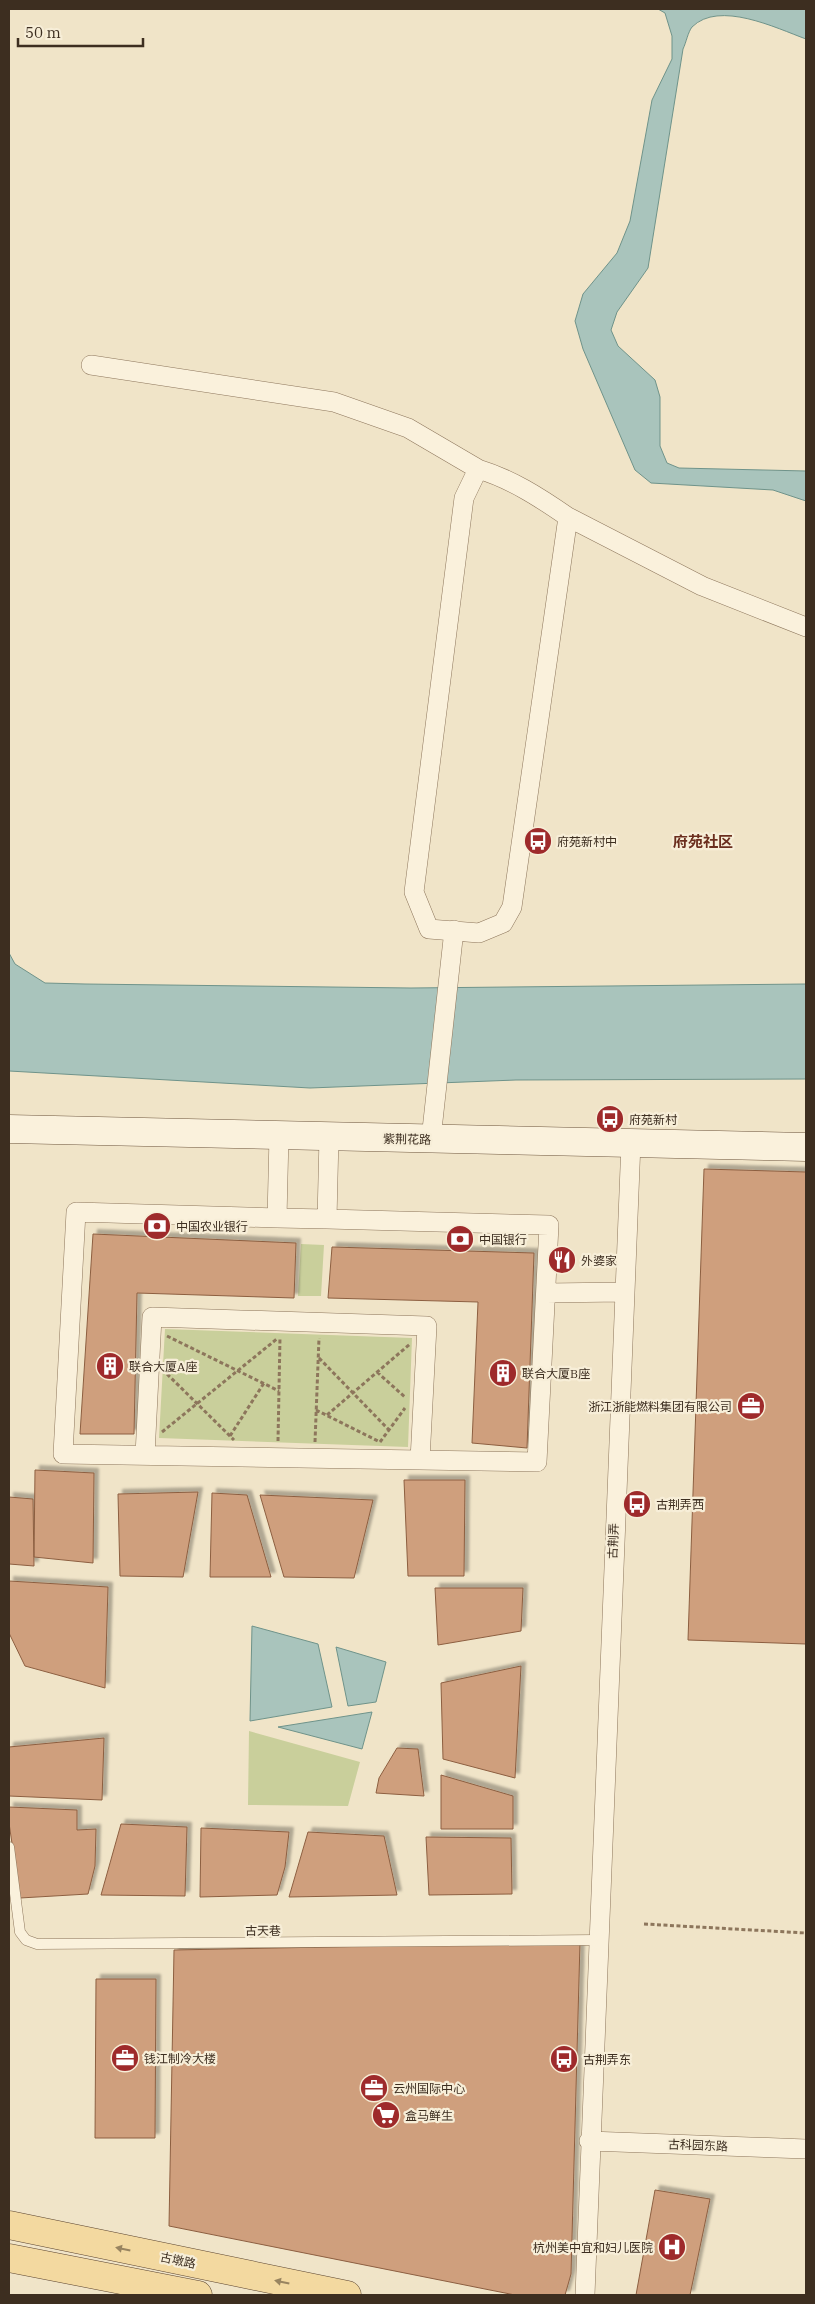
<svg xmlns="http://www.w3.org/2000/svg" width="815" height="2304" font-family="'IBM Plex Serif','Noto Sans SC',serif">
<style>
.green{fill:#c9cf9b}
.water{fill:#a9c4bc;stroke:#6f938a}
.building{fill:#cf9f7d;stroke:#8d5f41;filter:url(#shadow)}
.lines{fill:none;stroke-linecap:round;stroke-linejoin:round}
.lane-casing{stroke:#8d765c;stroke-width:11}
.street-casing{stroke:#8d765c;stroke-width:20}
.secondary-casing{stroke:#6f573f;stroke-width:29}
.primary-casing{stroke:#5b4430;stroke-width:29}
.path{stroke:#8d765c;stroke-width:3;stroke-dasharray:4 2.5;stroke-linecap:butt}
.lane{stroke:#faf1dc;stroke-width:10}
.street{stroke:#faf1dc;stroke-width:19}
.secondary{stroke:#faf1dc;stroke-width:28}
.primary{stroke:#f3d9a0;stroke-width:28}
.oneway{fill:#988460}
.labels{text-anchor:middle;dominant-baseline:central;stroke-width:4.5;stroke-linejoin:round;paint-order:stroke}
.poi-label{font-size:12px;fill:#3d2e20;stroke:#f7eed8;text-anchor:start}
.street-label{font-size:12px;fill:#3d2e20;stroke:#f7eed8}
.quarter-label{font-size:15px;font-weight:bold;fill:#6b2e1e;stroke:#f7eed8}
</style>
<defs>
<filter id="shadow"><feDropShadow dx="4.5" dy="-4.5" stdDeviation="1" flood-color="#0004"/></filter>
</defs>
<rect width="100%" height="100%" fill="#f0e4c8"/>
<path class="green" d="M301 1244 324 1245 321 1296H298Z
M165 1329 412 1338 408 1447 159 1438Z
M249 1731 360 1762 348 1806 248 1805Z"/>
<path class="water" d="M658 9H806V39C776 28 719 0 692 27 688 32 686 43 683 49L648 268 617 312 611 330 618 346 655 380 660 397V446L667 463 679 468 806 471V501L773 490 651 483 635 470 583 349 575 321 583 294 617 253 630 221 652 100 672 59V36L665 13Z
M9 953 15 964 45 983 85 984 411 988 806 984V1079L516 1080 310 1088 9 1071Z
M252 1626 318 1644 332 1707 250 1721Z
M336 1647 386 1662 376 1702 348 1706Z
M372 1712 362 1749 278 1727Z"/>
<path class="building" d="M704 1169 806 1172V1644L688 1640Z
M93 1234 296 1243 294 1298 137 1293 134 1434H80Z
M332 1247 534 1253 527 1448 472 1443 478 1302 328 1298Z
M35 1470 94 1473 93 1563 34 1557Z
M404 1480H465L464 1576H408Z
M198 1492 183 1577 120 1576 118 1494Z
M212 1493 247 1495 271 1577H210Z
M260 1495 373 1500 354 1578 284 1577Z
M9 1497 33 1499 34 1566 9 1564Z
M9 1581 108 1587 105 1688 25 1666 9 1633Z
M435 1588H523L521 1631 438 1645Z
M521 1666 515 1778 443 1759 441 1683Z
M104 1738 102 1800 9 1796V1747Z
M397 1748 418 1749 424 1796 376 1793 379 1778Z
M441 1775 513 1796V1829H441Z
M9 1807 77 1810V1830L96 1829 95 1866 88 1894 20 1898 9 1823Z
M121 1824 187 1827 185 1896 101 1895Z
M201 1828 289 1832 285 1867 277 1895 200 1897Z
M308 1832 384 1836 397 1895 289 1897Z
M426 1837 511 1838 512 1894 429 1895Z
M580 1942 571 2274 565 2295H515L169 2226 174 1950Z
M96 1979H156L155 2138H95Z
M655 2190 710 2199 690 2295H636Z"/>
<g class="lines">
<defs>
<path id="lane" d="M9 1847 20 1932 26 1940 37 1944 597 1940"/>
<path id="street" d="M91 365 334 402 408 428 478 469
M478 469C511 479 539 497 568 517L512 907 503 923 479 933 429 929 414 892 464 498Z
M568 517 702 586 806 627
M279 1136 277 1218 76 1212 63 1454 537 1462 549 1225 327 1219 329 1137
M431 1139 454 930
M277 1218 327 1219
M546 1293 623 1292
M145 1455 152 1317 427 1326 420 1460
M589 2141 806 2149
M585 2295 631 1142"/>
<path id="secondary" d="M9 1129 806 1147"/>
<path id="primary" d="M9 2225 347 2295
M9 2258 198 2295"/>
</defs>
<use href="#lane" class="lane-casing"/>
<use href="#street" class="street-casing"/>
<use href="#secondary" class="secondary-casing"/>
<use href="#primary" class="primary-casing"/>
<path class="path" d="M167 1336 279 1391
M319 1358 389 1430
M377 1372 406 1398
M167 1374 234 1440
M316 1410 380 1442
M327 1415 410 1344
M162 1432 278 1338
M230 1436 264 1383
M278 1441 280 1337
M315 1442 319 1338
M380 1442 405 1408
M644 1924 806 1933"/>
<use href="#lane" class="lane"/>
<use href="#street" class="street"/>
<use href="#secondary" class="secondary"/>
<use href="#primary" class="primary"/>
</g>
<defs><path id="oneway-solid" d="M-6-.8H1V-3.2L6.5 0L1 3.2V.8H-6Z" transform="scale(1.25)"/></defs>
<g class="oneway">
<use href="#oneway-solid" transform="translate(123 2249) rotate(-168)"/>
<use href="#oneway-solid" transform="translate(282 2282) rotate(-168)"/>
</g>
<defs>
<symbol id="bus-disc" viewBox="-11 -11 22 22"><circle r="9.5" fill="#9e2a2b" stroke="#f7eed8"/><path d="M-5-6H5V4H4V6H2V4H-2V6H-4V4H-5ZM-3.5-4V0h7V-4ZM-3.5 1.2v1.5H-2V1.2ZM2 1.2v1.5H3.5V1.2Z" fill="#fff"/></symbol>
<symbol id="bank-disc" viewBox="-11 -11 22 22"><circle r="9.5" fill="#9e2a2b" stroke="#f7eed8"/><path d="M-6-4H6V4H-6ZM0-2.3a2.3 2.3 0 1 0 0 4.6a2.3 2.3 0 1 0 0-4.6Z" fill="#fff"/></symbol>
<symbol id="restaurant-disc" viewBox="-11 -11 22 22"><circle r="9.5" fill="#9e2a2b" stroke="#f7eed8"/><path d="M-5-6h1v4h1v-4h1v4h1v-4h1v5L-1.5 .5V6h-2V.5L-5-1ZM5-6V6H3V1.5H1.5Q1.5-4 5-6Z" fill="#fff"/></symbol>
<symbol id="building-disc" viewBox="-11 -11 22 22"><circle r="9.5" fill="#9e2a2b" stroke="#f7eed8"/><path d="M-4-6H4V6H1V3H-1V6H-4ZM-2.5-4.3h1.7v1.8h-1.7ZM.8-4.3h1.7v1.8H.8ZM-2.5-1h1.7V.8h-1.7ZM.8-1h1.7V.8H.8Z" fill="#fff"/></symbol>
<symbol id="office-disc" viewBox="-11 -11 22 22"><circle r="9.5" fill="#9e2a2b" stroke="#f7eed8"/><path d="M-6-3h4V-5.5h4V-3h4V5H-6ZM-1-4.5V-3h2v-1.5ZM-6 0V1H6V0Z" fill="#fff"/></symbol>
<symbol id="supermarket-disc" viewBox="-11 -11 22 22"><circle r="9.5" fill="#9e2a2b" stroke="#f7eed8"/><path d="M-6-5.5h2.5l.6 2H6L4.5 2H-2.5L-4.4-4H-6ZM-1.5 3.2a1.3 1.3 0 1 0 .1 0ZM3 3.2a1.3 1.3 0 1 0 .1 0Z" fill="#fff"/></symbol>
<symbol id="hospital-disc" viewBox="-11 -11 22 22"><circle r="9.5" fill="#9e2a2b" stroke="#f7eed8"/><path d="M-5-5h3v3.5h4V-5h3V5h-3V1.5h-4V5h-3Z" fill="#fff"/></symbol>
</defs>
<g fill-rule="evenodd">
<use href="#bus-disc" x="522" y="825" width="32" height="32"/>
<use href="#bus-disc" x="594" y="1103" width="32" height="32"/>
<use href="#bank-disc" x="141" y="1210" width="32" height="32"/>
<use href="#bank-disc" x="444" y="1223" width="32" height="32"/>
<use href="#restaurant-disc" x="546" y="1244" width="32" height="32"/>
<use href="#building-disc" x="94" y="1350" width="32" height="32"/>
<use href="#building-disc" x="487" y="1357" width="32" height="32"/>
<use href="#office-disc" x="735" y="1390" width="32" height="32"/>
<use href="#bus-disc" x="621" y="1488" width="32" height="32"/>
<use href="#office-disc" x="109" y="2042" width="32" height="32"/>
<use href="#bus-disc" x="548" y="2043" width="32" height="32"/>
<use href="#office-disc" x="358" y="2072" width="32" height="32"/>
<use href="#supermarket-disc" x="370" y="2099" width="32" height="32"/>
<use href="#hospital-disc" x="656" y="2231" width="32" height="32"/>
</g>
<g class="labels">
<g class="poi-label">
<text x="557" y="841">府苑新村中</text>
<text x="629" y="1119">府苑新村</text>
<text x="176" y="1226">中国农业银行</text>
<text x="479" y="1239">中国银行</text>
<text x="581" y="1260">外婆家</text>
<text x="129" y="1366">联合大厦A座</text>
<text x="522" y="1373">联合大厦B座</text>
<text x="732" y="1406" text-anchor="end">浙江浙能燃料集团有限公司</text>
<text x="656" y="1504">古荆弄西</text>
<text x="144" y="2058">钱江制冷大楼</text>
<text x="583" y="2059">古荆弄东</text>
<text x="393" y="2088">云州国际中心</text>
<text x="405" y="2115">盒马鲜生</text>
<text x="653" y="2247" text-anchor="end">杭州美中宜和妇儿医院</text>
</g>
<g class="street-label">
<text transform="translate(407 1139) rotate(1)">紫荆花路</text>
<text transform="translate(613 1541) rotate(-88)">古荆弄</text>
<text x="263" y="1930">古天巷</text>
<text transform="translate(698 2145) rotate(2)">古科园东路</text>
<text transform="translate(178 2260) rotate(12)">古墩路</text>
</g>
<g class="quarter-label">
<text x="703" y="841">府苑社区</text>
</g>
</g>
<rect width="815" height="2304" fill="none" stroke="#3d2e20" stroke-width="20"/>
<path d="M18 38v8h125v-8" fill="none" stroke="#3d2e20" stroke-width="2.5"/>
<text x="25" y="38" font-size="15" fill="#3d2e20" stroke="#f7eed8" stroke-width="4" paint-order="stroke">50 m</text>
</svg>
